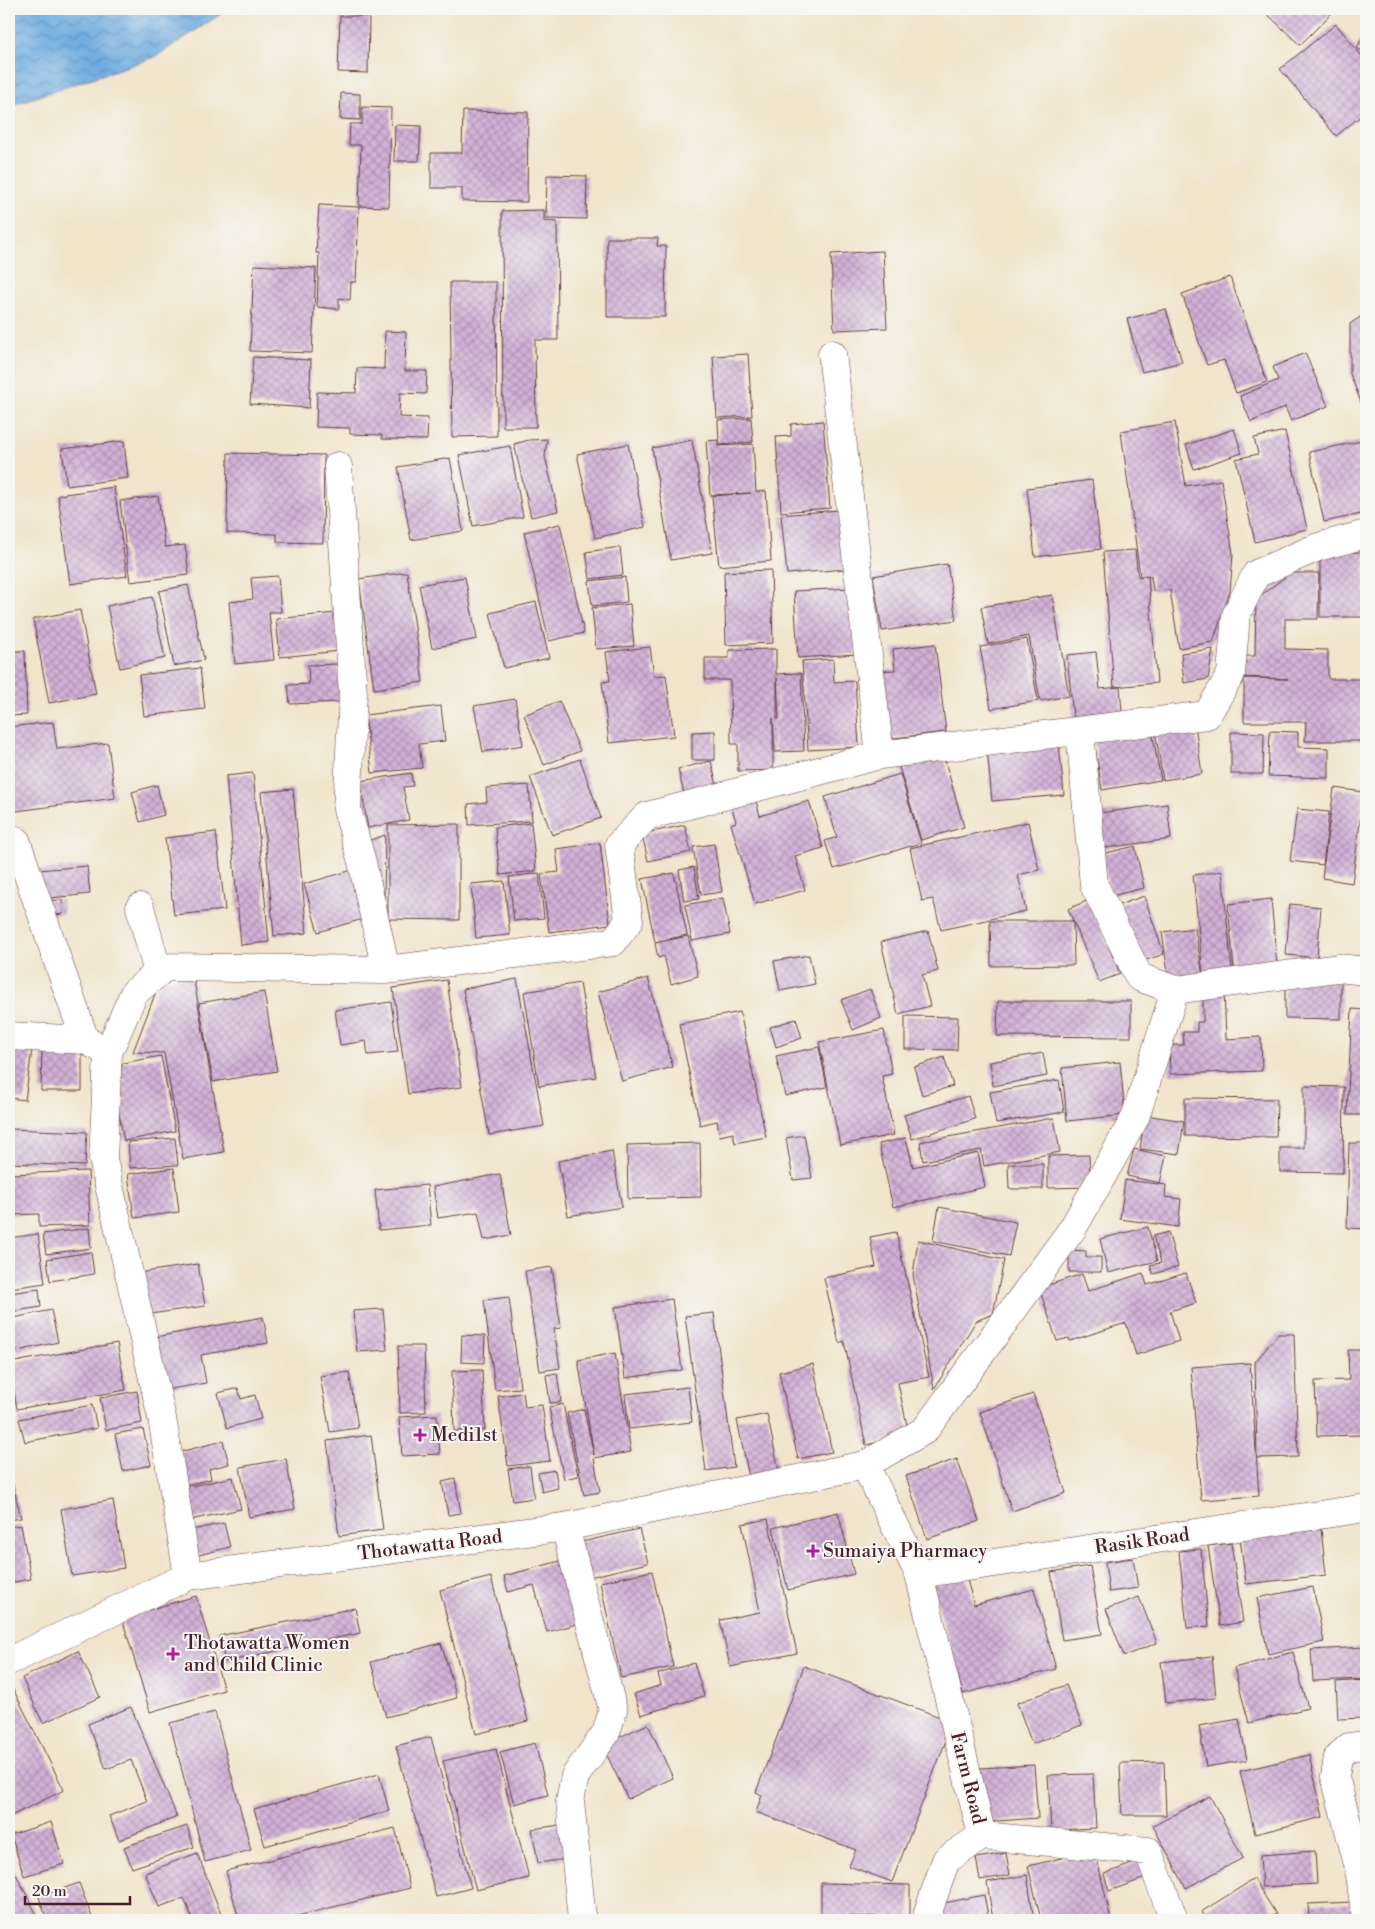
<svg xmlns="http://www.w3.org/2000/svg" width="1375" height="1929" font-family="'Libre Bodoni',serif">
<style>
.water{fill:url(#water-waves);stroke:#5c6686}
.building{fill:url(#building-cross-hatch);fill-rule:evenodd}
.lines{fill:none;stroke-linecap:round;stroke-linejoin:round}
.minor-casing{stroke:#633d43;stroke-width:29}
.minor{stroke:#fff;stroke-width:28}
.poi-dot{fill:#b5179e;stroke:#f6f6f2;stroke-width:2}
.labels{text-anchor:middle;dominant-baseline:central;stroke-width:4;stroke-linejoin:round;paint-order:stroke}
.poi-label{font-size:19px;fill:#4a1f2b;stroke:#f6f6f2;text-anchor:start}
.street-label{font-size:19px;fill:#4a1f2b;stroke:#f6f6f2}
</style>
<defs>
<pattern id="water-waves" width="16" height="10" patternUnits="userSpaceOnUse" patternTransform="scale(1.25)"><rect width="16" height="10" fill="#6eace1"/><path d="M0 5q4-4 8 0t8 0" fill="none" stroke="#5c8bb7"/></pattern>
<pattern id="building-cross-hatch" width="8" height="8" patternUnits="userSpaceOnUse" patternTransform="scale(1.25)"><rect width="8" height="8" fill="#d2b2d8"/><path d="M0 0l8 8M0 8l8-8" fill="none" stroke="#ac90af"/></pattern>
</defs>
<rect width="100%" height="100%" fill="#f6f6f2"/>
<filter id="ink" filterUnits="userSpaceOnUse"><feTurbulence type="fractalNoise" baseFrequency=".02" numOctaves="2"/><feDisplacementMap in="SourceGraphic" scale="10" xChannelSelector="R" yChannelSelector="G"/><feConvolveMatrix kernelMatrix="1 2 1 2 8 2 1 2 1" color-interpolation-filters="sRGB"/></filter>
<filter id="wash" filterUnits="userSpaceOnUse"><feTurbulence type="fractalNoise" baseFrequency=".0096" numOctaves="4" result="noise"/><feDisplacementMap in="SourceGraphic" scale="20" xChannelSelector="R" yChannelSelector="G"/><feGaussianBlur stdDeviation="1.12" result="paint"/><feColorMatrix in="noise" values="0 0 0 0 0 0 0 0 0 0 0 0 0 0 0 0 0 1.4 0 .05"/><feComposite in="paint" operator="in"/></filter>
<g filter="url(#wash)">
<rect width="100%" height="100%" fill="#f1e4cb"/>
<path class="water" d="M9 9H229L155 57 9 106Z"/>
<g id="blocks">
<path class="building" d="M1266 9H1336L1300 45 1264 11Z
M340 16H369L368 73 338 72Z
M1336 24 1366 61V112L1336 136 1280 69Z
M1366 29V53L1357 48Z
M341 93 360 94V120L340 119Z
M362 107 391 108 389 207 359 206 361 145H349L350 124H362Z
M463 111 528 112 527 202 462 201V188H431V153H462Z
M395 125 421 126 419 161H394Z
M547 175 587 176 586 219 546 218Z
M319 205 359 207 356 282H351L350 300 339 298V309L317 307 319 253H316Z
M544 210V221L557 222 558 340H535L536 427H503L502 211Z
M607 238H658L657 246H666L665 317H607Z
M883 251 887 328 834 330 831 254Z
M254 265 316 268 312 353 250 351Z
M1230 277 1267 382 1236 393 1224 360 1207 365 1182 294Z
M450 282H496L497 436 452 437Z
M1166 309 1182 362 1142 372 1127 319Z
M1366 313V415L1350 374V324Z
M385 331 406 332 405 371H427L426 394 400 393 399 417 428 418 427 440 382 439V435L350 434V428L316 427 317 392 356 393 357 368 384 369Z
M1305 353 1328 406 1291 421 1285 407 1251 422 1240 396 1278 380 1273 367Z
M748 354 752 416 717 418 713 356Z
M253 357 311 360 309 408 250 404Z
M751 418 753 442 719 445 718 420Z
M823 421 830 508 781 512 776 437 791 436V424Z
M1175 422 1186 486 1221 480 1233 554 1230 591 1213 642 1179 648 1170 590 1153 591 1151 576H1140L1121 431Z
M1234 429 1242 453 1194 469 1186 445Z
M1285 431 1307 529 1255 542 1236 459 1258 454 1254 438Z
M547 439 545 456 558 511 531 517 514 444 529 440Z
M692 440 712 553 671 560 652 448Z
M718 440V446L753 444 756 492 766 491 771 561 719 566 712 496 751 493 710 495 706 441Z
M1366 440V513L1324 522 1309 452Z
M124 441 128 478 67 486 62 449Z
M628 444 645 527 595 538 577 454Z
M510 446 523 517 473 526 459 455Z
M228 453 324 455 323 543 277 542V534L227 533Z
M450 458 463 531 411 540 398 467Z
M1092 480 1101 549 1035 557 1027 488Z
M114 487 127 576 70 584 58 495Z
M158 496 165 547 185 545 189 575 130 582 120 501Z
M838 510 845 569 787 574 781 515Z
M560 524 584 633 549 641 524 532Z
M620 547 623 575 590 579 586 552Z
M1135 550 1138 577 1148 576 1157 683 1114 687 1103 552Z
M1365 552V617H1320V553Z
M947 564 956 620 882 631 873 576Z
M771 570 773 643 726 645 724 572Z
M407 572 423 682 374 689 359 579Z
M1290 573H1319L1318 619H1285V649L1328 650V679H1366V741H1305L1306 722H1244V678L1288 679 1240 677V656H1255L1256 599Z
M278 576 281 612H269L274 660 235 664 229 602 253 599 251 578Z
M465 577 477 639 432 648 419 585Z
M625 577 627 602 592 606 589 581Z
M188 585 204 660 174 666 159 591Z
M852 588 856 654 798 658 794 591Z
M1052 595 1069 696 1040 701 1029 636 988 644 981 607Z
M152 597 165 658 120 668 107 606Z
M536 602 549 658 504 668 490 613Z
M630 604 634 646 596 649 592 608Z
M80 610 96 694 49 703 33 619Z
M336 613 340 651 280 657 276 619Z
M1027 639 1038 701 991 709 980 647Z
M935 644 946 732 885 739 877 671 895 670 893 649Z
M650 647 654 676 666 675 674 736 609 743 602 682 610 681 606 652Z
M776 649V674L801 673 804 751 775 752 773 718V770L738 771V744H731L730 680H705V658H729V650ZM777 678 779 719H777Z
M1213 649 1208 679 1184 683 1181 653Z
M9 651H25L27 715 9 716Z
M1096 652 1100 689 1120 687 1122 712 1073 717 1067 655Z
M833 659 834 682 855 681 859 747 808 750 802 661Z
M338 664 340 702 290 704 288 685 309 684 308 665Z
M200 668 205 709 144 716 139 675Z
M515 699 523 745 483 752 474 706Z
M559 701 580 751 544 765 524 715Z
M441 706 445 741 419 744 422 768 372 773 365 715Z
M53 722 57 749 108 743 115 798 9 812V727Z
M1195 725 1202 774 1163 780 1155 730Z
M715 731V760H692V732Z
M1152 731 1161 780 1102 790 1094 741Z
M1270 731 1298 732V747L1329 748V778L1268 776Z
M1231 732 1264 733 1263 774H1231Z
M1059 743 1064 795 992 801 987 749Z
M943 754 964 827 921 840 899 767Z
M580 759 601 818 552 835 530 777Z
M711 761 717 786 684 794 678 769Z
M253 773 269 942 241 945 226 776Z
M411 773 413 786 403 787 409 820 368 828 360 781Z
M900 774 921 843 834 869 825 841 837 837 825 797Z
M157 785 164 815 140 822 132 792Z
M529 785 532 821 469 825 468 804 487 802 486 788Z
M1334 788 1364 792 1352 883 1322 878Z
M293 789 307 933 274 936 261 792Z
M755 797 760 816 809 801 823 848 795 856 805 890 755 904 731 824 736 822 731 805Z
M1167 804 1171 839 1097 849 1092 814Z
M1297 809 1329 812 1323 865 1290 861Z
M1028 822 1039 870 1018 875 1026 911 941 930 933 899 922 901 910 848Z
M531 823 536 871 500 875 495 827Z
M459 824V920L388 919V825Z
M685 825 691 852 648 861 642 834Z
M216 832 225 910 174 915 165 838Z
M385 835 384 904 362 843Z
M600 843 610 924 549 932 541 874 559 872 556 849Z
M714 844 722 892 701 895 693 847Z
M1135 846 1144 888 1111 896 1102 854Z
M87 866 90 894 41 899 38 870Z
M694 867 699 899 684 901 679 870Z
M356 869 370 917 318 932 304 884Z
M1222 871 1232 970 1203 974 1193 875Z
M539 873 544 918 514 921 509 877Z
M674 873 687 935 655 942 642 879Z
M504 881 510 935 476 938 471 884Z
M1144 896 1164 954 1138 963 1119 905Z
M723 898 730 934 692 941 685 905Z
M1271 899 1277 966 1234 970 1228 904Z
M62 900 63 914 45 916 44 901Z
M1089 900 1120 974 1099 982 1068 909Z
M1290 904 1321 907 1317 958 1286 955Z
M990 921H1073L1074 965 991 966Z
M1195 928 1203 976 1169 981 1162 932Z
M928 931 938 971 922 975 930 1006 898 1014 881 942Z
M688 936 698 976 671 984 664 956 658 958 655 943Z
M809 955 815 984 780 991 774 961Z
M193 975 224 1152 183 1159 164 1053 133 1052 160 981Z
M1285 976 1341 977V1019L1285 1018Z
M648 978 673 1067 622 1081 598 992Z
M517 979 544 1126 489 1135 463 989Z
M447 980 462 1087 408 1094 393 988Z
M580 983 596 1077 539 1086 524 992Z
M870 989 881 1018 853 1030 841 1000Z
M1224 991 1226 1039 1261 1037 1262 1071 1170 1074 1169 1045H1184L1183 1032H1197V1022H1203V992Z
M264 992 277 1071 213 1082 199 1003Z
M998 1001H1131V1037L997 1036Z
M391 1002 398 1052 368 1055 366 1041 340 1045 335 1010Z
M1352 1009 1366 1010V1115H1347Z
M740 1012 766 1137 735 1143 733 1133 720 1136 717 1121 700 1125 679 1024Z
M905 1016 958 1017 957 1050 905 1049Z
M796 1019 802 1038 776 1047 770 1027Z
M884 1030 892 1074 882 1076 894 1135 840 1145 819 1042Z
M9 1047 32 1050 25 1100 9 1098Z
M819 1047 827 1087 785 1096 776 1056Z
M42 1048H82V1091H41Z
M1043 1053 1047 1076 993 1086 990 1062Z
M161 1056 175 1131 124 1141 115 1091 123 1063Z
M944 1057 953 1086 922 1095 914 1067Z
M1120 1062 1125 1115 1067 1121 1062 1068Z
M1059 1080 1064 1112 996 1123 990 1092Z
M1304 1086 1344 1087 1343 1173 1280 1172V1148H1304Z
M968 1096 975 1119 912 1139 904 1115Z
M1185 1098 1277 1099 1276 1137 1185 1136Z
M1145 1115 1184 1121 1179 1154 1140 1149Z
M1054 1118 1060 1152 984 1166 981 1150 923 1161 920 1142Z
M9 1129 87 1132 85 1166 9 1163Z
M804 1135 812 1178 793 1180 786 1138Z
M175 1138 178 1165 130 1168 128 1142Z
M906 1138 913 1167 978 1153 985 1187 893 1207 879 1144Z
M700 1143 701 1197 628 1199 627 1145Z
M1349 1143H1366V1229L1347 1228Z
M1134 1149 1166 1156 1160 1183 1127 1176Z
M612 1151 622 1207 568 1216 558 1161Z
M1089 1155 1090 1187 1048 1188V1156Z
M1008 1164H1043V1189H1009Z
M174 1168 179 1212 134 1218 128 1174Z
M88 1171 90 1225 39 1227V1214L9 1215V1174Z
M500 1174 511 1235 484 1240 478 1212 438 1218 433 1187Z
M1125 1180 1166 1185 1165 1197 1181 1199 1178 1227 1120 1219Z
M427 1185 431 1225 379 1230 375 1190Z
M939 1207 1016 1222 1009 1256 933 1241Z
M1148 1227 1157 1261 1108 1273 1100 1239Z
M89 1228 91 1248 46 1254 43 1234Z
M896 1232 929 1377 898 1383 909 1435 866 1445 844 1341 839 1343 824 1278 876 1267 870 1237Z
M1168 1232 1178 1267 1153 1274 1150 1265 1161 1263 1153 1236Z
M38 1234 45 1283 11 1288 9 1238Z
M918 1240 1004 1260 993 1314 976 1321 934 1389 913 1275Z
M1069 1250 1086 1251V1257H1101V1272H1069Z
M91 1252 94 1274 50 1281 47 1259Z
M198 1264 205 1306 144 1315 138 1273Z
M552 1267 561 1328 554 1329 560 1368 540 1371 525 1271Z
M1143 1273 1147 1285 1186 1273 1196 1303 1170 1311 1179 1341 1136 1355 1126 1323 1070 1341 1069 1338 1057 1341 1039 1288 1082 1274 1088 1291Z
M39 1289 41 1307 9 1312V1293Z
M509 1297 520 1388 495 1390 484 1300Z
M672 1299 682 1370 625 1378 615 1307Z
M383 1309 387 1350 357 1352 353 1311Z
M51 1310 58 1342 9 1353V1319Z
M714 1313 734 1467 706 1471 685 1316Z
M263 1317 268 1343 201 1355 206 1383 159 1391 150 1338Z
M1278 1334H1294L1298 1457 1257 1458 1255 1362Z
M462 1335 485 1336 484 1363 461 1362Z
M117 1343 126 1390 17 1409 9 1363Z
M398 1346H424L426 1412 400 1413Z
M1348 1350H1366V1435L1317 1436 1315 1381 1349 1380Z
M615 1353 631 1452 594 1458 600 1492 584 1495 567 1413 584 1409 594 1455 578 1360Z
M1250 1363 1259 1496 1201 1500 1191 1367Z
M813 1364 832 1452 798 1459 779 1372Z
M482 1370 485 1430 454 1431 452 1371Z
M349 1372 358 1428 330 1432 320 1376Z
M557 1373 561 1402 550 1403 546 1375Z
M688 1387 692 1422 629 1429 625 1394Z
M238 1388 241 1399 255 1395 261 1419 227 1428 218 1393Z
M137 1391 142 1423 106 1430 100 1398Z
M523 1393 525 1407 542 1405 550 1461 508 1466 498 1396Z
M1033 1394 1066 1493 1012 1511 980 1412Z
M563 1404 578 1476 564 1479 549 1407Z
M92 1405 97 1428 25 1442 19 1419Z
M767 1414 779 1471 749 1477 737 1420Z
M437 1415 440 1454 402 1456 399 1417Z
M143 1429 151 1465 123 1471 115 1434Z
M371 1435 383 1530 339 1536 327 1441Z
M223 1441 229 1464 209 1469 211 1479 183 1486 175 1453Z
M286 1459 295 1509 249 1517 240 1467Z
M957 1459 979 1521 927 1539 906 1476Z
M530 1466 534 1498 513 1501 508 1469Z
M9 1469 21 1518 9 1520Z
M555 1470 558 1488 542 1492 538 1473Z
M233 1477 241 1509 190 1520 183 1488Z
M455 1479 461 1513 448 1515 442 1482Z
M113 1500 124 1568 72 1576 61 1509Z
M838 1512 854 1574 788 1590 773 1528Z
M768 1519 797 1653 730 1667 720 1620 760 1612 742 1524Z
M224 1523 230 1547 195 1556 188 1531Z
M21 1525 31 1579 9 1583V1527Z
M639 1529 648 1563 585 1578 577 1543Z
M1321 1529 1326 1575 1246 1584 1240 1538Z
M1231 1543 1243 1622 1220 1626 1208 1546Z
M1201 1549 1209 1626 1187 1628 1179 1551Z
M1133 1558 1138 1588 1109 1592 1105 1562Z
M564 1560 581 1623 547 1632 534 1585 508 1592 504 1576Z
M1090 1566 1102 1634 1062 1640 1051 1572Z
M652 1571 673 1667 621 1678 600 1582Z
M966 1576 974 1605 1034 1589 1056 1669 963 1694 933 1585Z
M491 1577 528 1721 476 1734 440 1590Z
M1313 1587 1324 1642 1268 1654 1257 1598Z
M196 1596 224 1690 150 1712 122 1618Z
M1139 1597 1157 1643 1124 1656 1106 1609Z
M355 1608 360 1633 225 1662 219 1636Z
M441 1643 457 1698 386 1717 371 1662Z
M1366 1647V1679L1313 1681 1311 1650Z
M78 1651 100 1697 43 1723 22 1678Z
M1293 1652 1308 1708 1249 1723 1234 1668Z
M1212 1656 1216 1698 1166 1703 1161 1662Z
M694 1663 704 1696 641 1715 634 1694 661 1685 658 1674Z
M804 1666 953 1722 892 1882 849 1866 856 1850 756 1812 762 1795 756 1792Z
M1366 1680V1718L1338 1719 1336 1682Z
M9 1681 64 1790 9 1817Z
M1066 1685 1082 1725 1032 1744 1017 1703Z
M131 1707 177 1817 119 1840 109 1816 147 1801 131 1760 106 1769 88 1724Z
M215 1712 251 1850 205 1862 170 1723Z
M1239 1719 1247 1760 1206 1767 1199 1726Z
M648 1724 673 1778 628 1799 602 1745Z
M431 1737 471 1888 436 1897 396 1746Z
M535 1743 548 1795 514 1804 500 1752Z
M496 1749 529 1878 476 1890 443 1761Z
M1309 1755 1323 1817 1255 1834 1240 1771Z
M1164 1762 1166 1815H1122L1120 1763Z
M1034 1765 1038 1818 984 1822 980 1768Z
M1366 1768V1796H1365L1360 1769Z
M379 1774 389 1811 265 1846 254 1809Z
M1093 1774 1096 1828 1051 1830 1048 1775Z
M1210 1796 1243 1858 1186 1888 1153 1826Z
M51 1822 64 1864 24 1876 11 1835Z
M561 1825 566 1859 538 1863 532 1829Z
M187 1826 194 1847 132 1868 124 1847Z
M395 1828 410 1888 281 1920H239L226 1871Z
M1095 1850 1111 1920H1041L1028 1866Z
M1315 1851 1317 1884 1262 1887 1260 1855Z
M197 1853 222 1916 211 1920H193L184 1898 159 1907 145 1873Z
M1006 1853 1010 1875 980 1880 976 1858Z
M1146 1859 1151 1876 1109 1891 1104 1874Z
M9 1861 37 1915 27 1920H9Z
M1027 1875 1034 1920H993L987 1882Z
M1254 1879 1276 1914 1265 1920H1206L1201 1912Z
M79 1883 93 1920H47L39 1897Z
M821 1883 910 1885V1917L821 1916Z
M984 1895 989 1920H942L939 1904Z
M1352 1902 1353 1920H1309L1308 1904Z"/>
</g>
</g>
<g filter="url(#ink)">
<use href="#blocks" fill-opacity="0" stroke="#633d43" stroke-width="1"/>
<g class="lines">
<defs>
<path id="minor" d="M832 354 880 755
M338 466 353 694 347 809 362 862 386 970
M1080 731 1094 885 1139 977 1175 990
M16 840 85 1040
M140 907 158 973
M9 1036 85 1040 100 1048
M865 1465 919 1574 982 1836 1148 1851 1174 1920
M565 1527 613 1710 606 1733 575 1776 570 1801 582 1920
M919 1574 1366 1508
M188 1576 162 1418 103 1159 108 1053 134 993 165 967 386 970 613 942 629 921 619 845 647 816 880 755 1207 715 1231 674 1236 615 1256 574 1318 547 1366 534
M9 1661 188 1576 565 1527 865 1465 925 1430 1073 1228 1135 1118 1175 990 1338 968 1366 971
M931 1920 928 1912 946 1860 982 1836
M1366 1920 1359 1868 1335 1777 1338 1757 1349 1747 1366 1745"/>
</defs>
<use href="#minor" class="minor-casing"/>
<use href="#minor" class="minor"/>
</g>
</g>
<g class="poi-dot">
<path d="M417.5 1427.5h5v5h5v5h-5v5h-5v-5h-5v-5h5z"/>
<path d="M810.5 1543.5h5v5h5v5h-5v5h-5v-5h-5v-5h5z"/>
<path d="M170.5 1646.5h5v5h5v5h-5v5h-5v-5h-5v-5h5z"/>
</g>
<g class="labels">
<g class="poi-label">
<text x="431" y="1435">Medi1st</text>
<text x="823" y="1551">Sumaiya Pharmacy</text>
<text x="184" y="1643">Thotawatta Women<tspan x="184" dy="22">and Child Clinic</tspan></text>
</g>
<g class="street-label">
<text transform="translate(1142 1541) rotate(-8)">Rasik Road</text>
<text transform="translate(430 1545) rotate(-7)">Thotawatta Road</text>
<text transform="translate(968 1778) rotate(76)">Farm Road</text>
</g>
</g>
<rect width="1375" height="1929" fill="none" stroke="#f6f6f2" stroke-width="30"/>
<path d="M25 1896v8h105v-8" fill="none" stroke="#4a1f2b" stroke-width="2.5"/>
<text x="32" y="1896" font-size="15" fill="#4a1f2b" stroke="#f6f6f2" stroke-width="4" paint-order="stroke">20 m</text>
</svg>
